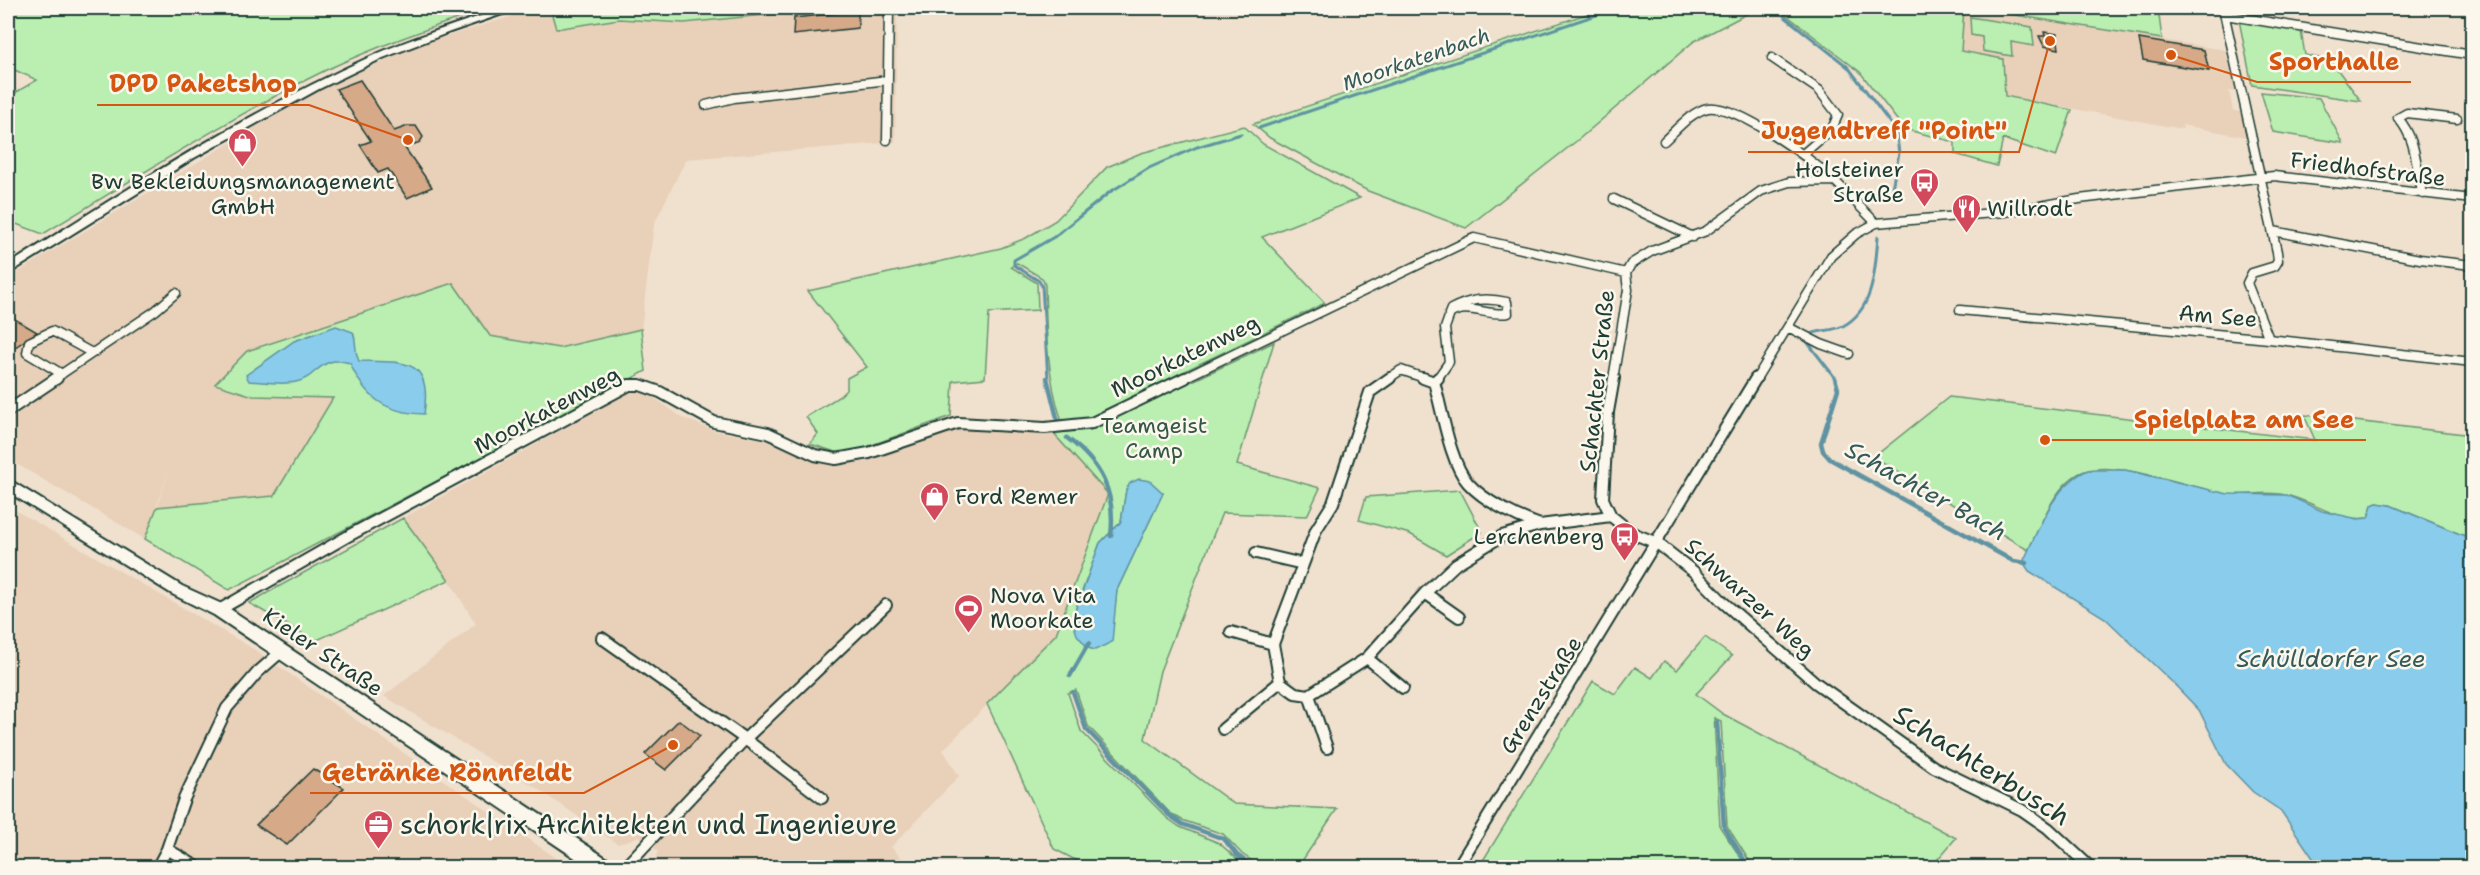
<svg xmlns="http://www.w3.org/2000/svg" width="2480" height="875" font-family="'Shantell Sans',sans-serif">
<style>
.built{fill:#e8d0b9}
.green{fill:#baefb1;stroke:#6c9672;stroke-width:1.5;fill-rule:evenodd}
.water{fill:#8acceb;stroke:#5f93a2;stroke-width:1.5}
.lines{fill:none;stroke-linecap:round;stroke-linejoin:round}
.stream-far1{stroke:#5f93a2;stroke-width:3}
.stream{stroke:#5f93a2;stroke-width:4.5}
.building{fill:#d6a988;stroke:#1f3d34;stroke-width:1.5}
.street-far1-casing{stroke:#1f3d34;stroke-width:11}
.street-casing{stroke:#1f3d34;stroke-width:14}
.secondary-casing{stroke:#1f3d34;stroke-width:4}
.street-far1{stroke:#fbf7ec;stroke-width:8}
.street{stroke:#fbf7ec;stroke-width:10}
.secondary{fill:#fbf7ec;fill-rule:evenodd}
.labels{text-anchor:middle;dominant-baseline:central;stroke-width:5;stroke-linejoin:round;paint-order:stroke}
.far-water-label{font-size:20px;font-style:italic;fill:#345a59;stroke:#fbf7ec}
.poi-label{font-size:22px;fill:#1f3d34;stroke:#fbf7ec;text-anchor:start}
.street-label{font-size:22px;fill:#1f3d34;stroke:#fbf7ec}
.park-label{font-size:22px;fill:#365847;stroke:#fbf7ec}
.water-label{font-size:24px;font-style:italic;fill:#345a59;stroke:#fbf7ec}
.near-street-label{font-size:27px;fill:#1f3d34;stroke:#fbf7ec}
.near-poi-label{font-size:27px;fill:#1f3d34;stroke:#fbf7ec;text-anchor:start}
.leader{fill:none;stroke:#d45610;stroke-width:2}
.callout-dot{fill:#d45610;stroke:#fbf7ec;stroke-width:2}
.callout-label{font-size:24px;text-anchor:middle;font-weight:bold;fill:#d45610;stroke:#fbf7ec;stroke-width:5;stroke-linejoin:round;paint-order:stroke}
</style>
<rect width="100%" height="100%" fill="#f0e0ce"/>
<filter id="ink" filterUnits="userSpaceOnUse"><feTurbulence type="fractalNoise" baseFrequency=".0167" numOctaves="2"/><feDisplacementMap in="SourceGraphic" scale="12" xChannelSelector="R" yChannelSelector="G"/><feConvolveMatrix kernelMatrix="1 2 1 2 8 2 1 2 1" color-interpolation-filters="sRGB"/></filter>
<g filter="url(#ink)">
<path class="built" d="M539 8H550L556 29 619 19 684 23 833 8H897L895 142 686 159 654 224 641 329 559 348 490 336 253 396 334 397 274 496 157 507 171 464 145 539 8 459V278L308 95 422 44Z
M1964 8 2225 50 2237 92 2229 91 2233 111 2242 112 2247 137 2182 125 2183 129 2005 96 1961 52Z
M637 392 647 393 683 418 715 431 765 440 832 464 866 462 958 428 1053 433 1109 494 1056 634 943 750 959 776 891 847 910 867H653L658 851 639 836 618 844 535 787 384 696 476 624 449 580 403 518 629 393Z
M8 506 255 650 569 867H8Z"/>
<path class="green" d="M8 8H492C436 25 380 45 326 70 228 118 136 178 43 234L8 221V97L37 80 8 67Z
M550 8H833L684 23 619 19 556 29Z
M1605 8H1758L1693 42 1579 139 1466 228 1368 191 1270 138 1253 124Z
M1785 8H1964L1961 51 2003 59 2005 96 2072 110 2056 157 2003 139 1997 166 1955 154V142L1904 129 1860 72 1780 10Z
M1971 8H2158L2162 39Z
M1970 17 2032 27 2034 46 2011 42 2012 56 1983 51 1982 37 1971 35Z
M2239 20 2301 31 2305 55 2331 61 2361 101 2252 85Z
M2261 92 2319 98 2343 143 2273 132Z
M1244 126 1263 144 1360 198 1262 237 1325 303 1090 417 1062 422C1047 376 1046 333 1045 285L1042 278 1017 263 1011 267 1037 283 1038 310 989 313 985 378 953 381 951 416 853 452 839 453 810 444 818 434 806 417 840 396 847 389V378L867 367 808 291 1001 248 1026 238 1056 220 1107 167 1141 153Z
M453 283 490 336 559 348 641 329 646 371 229 590 145 539 157 507 274 496 333 398 253 396 215 384 247 351Z
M1274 342 1237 465 1320 488 1307 516 1222 513 1160 671 1145 739 1234 804 1337 809 1298 867H1261L1242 854 1223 834 1182 820 1170 813 1088 726 1076 690 1068 693 1081 731 1167 818 1180 827 1219 843 1246 867H1089L1054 849 987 704 1056 634 1108 494 1053 433 1090 430ZM1126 490 1163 493 1117 590 1115 607 1072 619 1100 543 1121 522Z
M1949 397 2315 440 2304 415 2472 435V539L2390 505 2377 503 2372 505 2368 518C2335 522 2315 501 2285 495 2266 490 2245 497 2226 494 2190 488 2110 456 2078 474 2053 488 2041 526 2028 550L1874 457Z
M1460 490 1482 532 1446 555 1410 534 1359 520 1366 497Z
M403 518 449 580 315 641 249 603Z
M1705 637 1732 656 1696 694 1723 714 1956 838 1931 867H1753L1727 826 1721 721 1714 718 1720 827 1747 867H1479L1593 681 1615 694 1635 667 1652 678 1664 661 1677 670Z"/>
<path class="water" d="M336 326 353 332C357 342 354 351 359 361 403 362 433 357 424 414 386 413 365 398 350 363 319 354 318 378 296 382 282 385 263 382 249 381L246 375 294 341Z
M2088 470H2125L2228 494 2287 495 2322 511 2358 519 2368 518 2372 505 2377 503 2390 505 2472 539V867H2319L2281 811 2253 792 2226 764 2199 710 2173 683 2105 618 2029 571 2023 562C2039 529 2053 485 2088 470Z
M1139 479 1150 481 1163 493 1117 590 1112 642 1095 650 1088 648 1077 635 1072 619 1100 543 1121 522 1126 490 1130 483Z"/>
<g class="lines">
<path class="stream-far1" d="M1784 16 1848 67 1896 131 1899 153 1892 188
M1259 128 1617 8
M1048 379 1042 286 1039 281 1014 265V260L1054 237 1110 192 1149 168 1197 147 1241 134
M1836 379 1808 343 1811 334C1821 330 1833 331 1843 326 1875 309 1875 268 1878 237"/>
<path class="stream" d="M1047 378 1058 422
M1835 378 1838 389 1821 443 1823 451 1830 459 2013 561 2026 563
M1067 438C1102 464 1116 493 1111 536
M1070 676 1089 643
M1073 692 1086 729 1169 815 1182 824 1224 839 1237 855 1255 868
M1717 722 1724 827 1749 868"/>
</g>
<path class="building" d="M858 11V28L793 35 794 18Z
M2044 32 2057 34 2059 49 2044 46 2039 36H2045Z
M2139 39 2204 50 2209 71 2143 60Z
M360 80 394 131 408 126H416L423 137 420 142 405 148 432 187 407 198 388 169 378 173 360 145 371 141 336 89Z
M8 315 37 332 8 352Z
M679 720 700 736 666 770 645 754Z
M313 769 344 788 287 845 256 825Z"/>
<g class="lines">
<defs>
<path id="street-far1" d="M2223 8 2277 252 2278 261 2275 266 2252 273 2247 283 2269 339
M2225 15 2472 55
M1772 58 1819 90 1838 115 1832 129 1803 154
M706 105 734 98 888 80
M887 140 889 8
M1664 141C1676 130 1692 111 1708 108 1738 104 1813 161 1835 181
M2423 194C2415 167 2418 141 2398 118L2407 113 2457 119
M1614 199 1693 237
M2273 231 2420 259 2472 265
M1960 310 2269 339 2472 362
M1788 327 1821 344 1849 354
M62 374 27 353 29 342 52 331 92 353
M54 379 155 311 176 293
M1182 379 1474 238 1626 273
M1388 379 1401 370 1427 379
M1437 379 1449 362 1445 328 1450 314C1466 302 1489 317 1508 313L1507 302C1486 297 1470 299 1451 309L1449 314
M1613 379 1628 290 1626 273 1631 264 1652 251 1706 231 1761 191 1789 182 1835 181 1876 223
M1756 379 1831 256 1856 234 1876 223 2005 212 2079 199 2274 176 2472 199"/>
<path id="street" d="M1390 378 1370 392 1333 503 1316 530 1273 644 1280 682 1295 693 1309 695 1367 658 1425 593 1456 564 1502 536 1540 525
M1423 378 1434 382C1442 409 1450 463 1468 483 1485 502 1517 517 1540 525
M1614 378 1608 412 1603 499 1611 516 1632 533 1657 543 1694 572 1724 603 1816 683 1934 767 2022 810 2048 828 2091 868
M1434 382 1438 378
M8 411 57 378
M1540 525 1611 516
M1256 553 1303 564
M1425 593 1459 617
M219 610 350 535 629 385H640L660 392 714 422 768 433 815 455 836 459 869 453 958 423 1045 428 1092 423 1185 378
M1231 632 1273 644
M602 638 745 739 822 798
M1367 658 1403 688
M1309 695 1327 748
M1223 729 1280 682
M157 868 167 849
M199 868 167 849 184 799 227 708 258 672 282 651
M624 868 745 739 886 605
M1457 868 1756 378"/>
<path id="secondary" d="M506 8H520L450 32 383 58 319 89 194 158 8 274V265C127 189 245 113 374 55 417 36 462 22 506 8Z
M8 479 182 586 224 605 612 862 614 868H590L214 615 172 594 8 492Z"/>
</defs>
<use href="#street-far1" class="street-far1-casing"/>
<use href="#street" class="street-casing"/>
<use href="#secondary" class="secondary-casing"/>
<use href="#street-far1" class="street-far1"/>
<use href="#street" class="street"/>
<use href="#secondary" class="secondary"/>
</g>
</g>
<defs>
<symbol id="shop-pin" viewBox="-11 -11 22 30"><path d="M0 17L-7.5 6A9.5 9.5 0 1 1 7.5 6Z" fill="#d1495b" stroke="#fbf7ec"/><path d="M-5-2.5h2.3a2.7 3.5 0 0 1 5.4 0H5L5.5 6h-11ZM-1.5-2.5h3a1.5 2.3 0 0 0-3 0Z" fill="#fff"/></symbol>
<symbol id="bus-pin" viewBox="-11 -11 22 30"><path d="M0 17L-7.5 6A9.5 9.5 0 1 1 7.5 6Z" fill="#d1495b" stroke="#fbf7ec"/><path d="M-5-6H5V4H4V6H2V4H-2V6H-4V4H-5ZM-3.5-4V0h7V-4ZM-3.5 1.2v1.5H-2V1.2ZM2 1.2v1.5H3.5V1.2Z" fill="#fff"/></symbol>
<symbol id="restaurant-pin" viewBox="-11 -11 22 30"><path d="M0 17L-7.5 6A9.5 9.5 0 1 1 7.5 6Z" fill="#d1495b" stroke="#fbf7ec"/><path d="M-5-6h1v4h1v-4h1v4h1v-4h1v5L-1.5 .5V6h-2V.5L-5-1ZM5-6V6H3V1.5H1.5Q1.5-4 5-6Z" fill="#fff"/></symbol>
<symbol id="stadium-pin" viewBox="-11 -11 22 30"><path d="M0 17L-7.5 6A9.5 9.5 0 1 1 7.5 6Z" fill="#d1495b" stroke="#fbf7ec"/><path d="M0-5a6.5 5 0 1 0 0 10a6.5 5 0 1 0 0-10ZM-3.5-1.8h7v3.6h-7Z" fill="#fff"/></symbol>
<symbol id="office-pin" viewBox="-11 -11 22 30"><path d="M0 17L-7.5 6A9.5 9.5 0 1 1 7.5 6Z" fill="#d1495b" stroke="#fbf7ec"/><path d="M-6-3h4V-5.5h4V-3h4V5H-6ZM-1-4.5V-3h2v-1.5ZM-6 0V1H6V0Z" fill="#fff"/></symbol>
</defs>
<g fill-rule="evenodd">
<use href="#shop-pin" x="226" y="126" width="33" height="45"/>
<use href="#bus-pin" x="1908" y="166" width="33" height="45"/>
<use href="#restaurant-pin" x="1950" y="192" width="33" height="45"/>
<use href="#shop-pin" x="918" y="480" width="33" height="45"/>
<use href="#bus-pin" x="1608" y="520" width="33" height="45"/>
<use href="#stadium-pin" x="952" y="592" width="33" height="45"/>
<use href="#office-pin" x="362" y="808" width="33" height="45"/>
</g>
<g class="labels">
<g class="far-water-label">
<text transform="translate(1416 59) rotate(-19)">Moorkatenbach</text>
</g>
<g class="poi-label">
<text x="1904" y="169" text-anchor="end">Holsteiner<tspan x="1904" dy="25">Straße</tspan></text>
<text x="243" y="181" text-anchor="middle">Bw Bekleidungsmanagement<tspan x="243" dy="25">GmbH</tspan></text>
<text x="1987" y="208">Willrodt</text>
<text x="955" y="496">Ford Remer</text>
<text x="1604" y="536" text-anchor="end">Lerchenberg</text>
<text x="990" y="595">Nova Vita<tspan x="990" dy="25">Moorkate</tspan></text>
</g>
<g class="street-label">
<text transform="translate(2368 169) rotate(7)">Friedhofstraße</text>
<text transform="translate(2218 316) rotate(5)">Am See</text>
<text transform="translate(1185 356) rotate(-26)">Moorkatenweg</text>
<text transform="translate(1597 381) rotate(-84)">Schachter Straße</text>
<text transform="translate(547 410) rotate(-28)">Moorkatenweg</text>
<text transform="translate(1750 598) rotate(42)">Schwarzer Weg</text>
<text transform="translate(323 652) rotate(34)">Kieler Straße</text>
<text transform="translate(1541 695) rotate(-58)">Grenzstraße</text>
</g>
<g class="park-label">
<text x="1154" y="425">Teamgeist<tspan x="1154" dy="25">Camp</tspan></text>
</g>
<g class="water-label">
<text transform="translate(1926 491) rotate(29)">Schachter Bach</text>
<text x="2331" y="659">Schülldorfer See</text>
</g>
<g class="near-street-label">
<text transform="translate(1982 765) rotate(32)">Schachterbusch</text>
</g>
<g class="near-poi-label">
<text x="400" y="824">schork|rix Architekten und Ingenieure</text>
</g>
</g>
<path class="leader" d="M2171 55L2257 82H2411M408 140L309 105H97M2050 41L2019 152H1748M2045 440L2121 440H2366M673 745L584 793H310"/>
<g class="callout-dot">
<circle cx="2171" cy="55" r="6"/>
<circle cx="408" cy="140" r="6"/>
<circle cx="2050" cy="41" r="6"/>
<circle cx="2045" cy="440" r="6"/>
<circle cx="673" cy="745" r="6"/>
</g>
<g class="callout-label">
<text x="2334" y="70">Sporthalle</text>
<text x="203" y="92">DPD Paketshop</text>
<text x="1884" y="139">Jugendtreff "Point"</text>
<text x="2244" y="428">Spielplatz am See</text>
<text x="447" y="781">Getränke Rönnfeldt</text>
</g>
<rect width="2480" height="875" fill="none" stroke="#fbf7ec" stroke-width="30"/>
<rect x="15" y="15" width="2450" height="845" fill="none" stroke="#1f3d34" stroke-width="2" filter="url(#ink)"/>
</svg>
